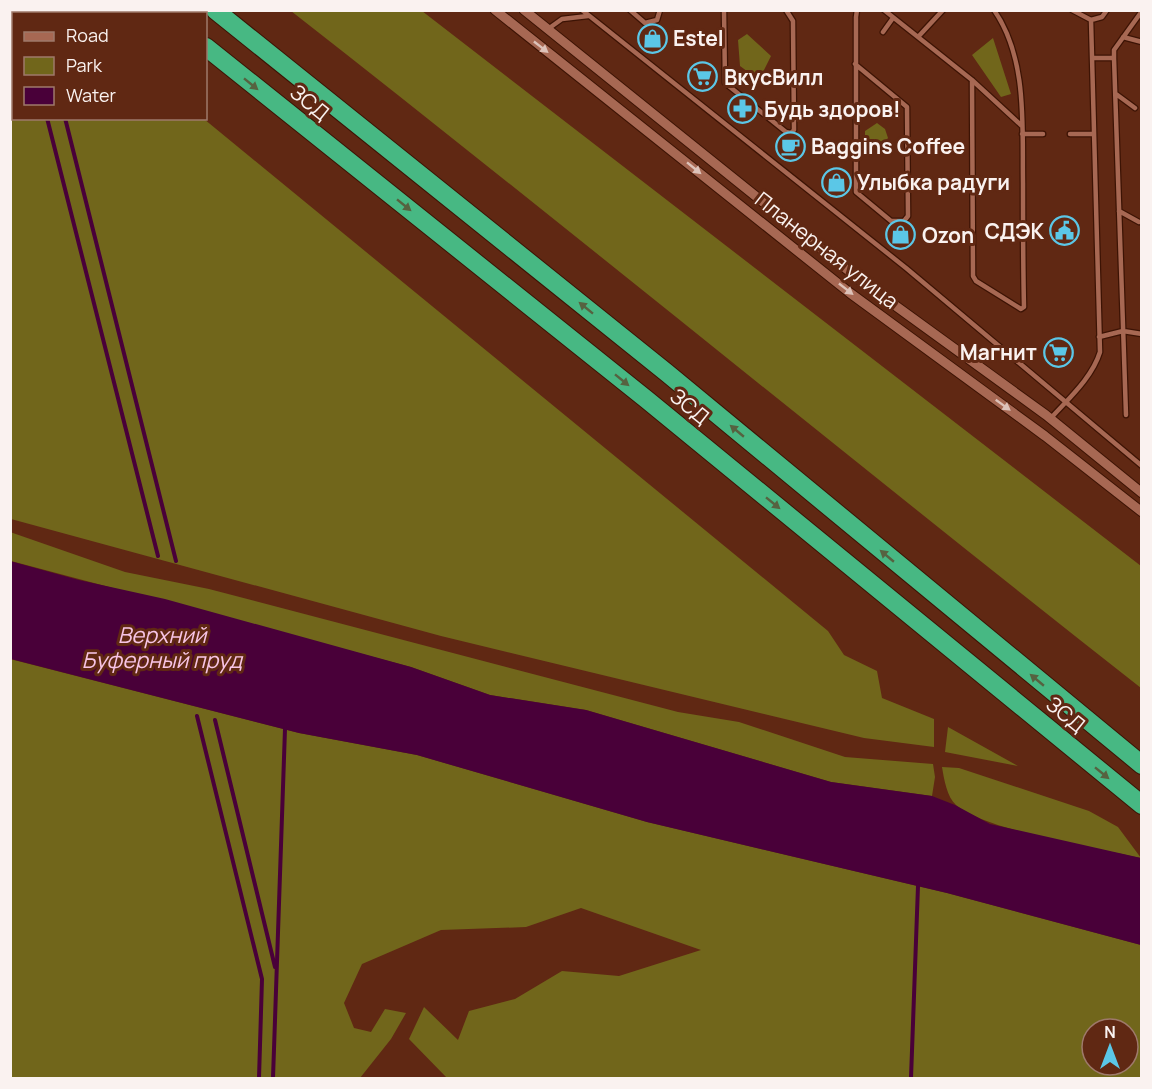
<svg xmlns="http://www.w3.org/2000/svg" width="1152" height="1089" font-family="Manrope,sans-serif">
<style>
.green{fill:#71661b;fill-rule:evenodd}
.water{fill:#490039}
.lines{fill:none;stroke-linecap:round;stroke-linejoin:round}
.stream{stroke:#490039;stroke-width:4}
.service-casing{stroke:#3c1304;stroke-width:7}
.minor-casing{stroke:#3c1304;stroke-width:11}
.motorway-casing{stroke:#3c1304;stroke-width:20}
.service{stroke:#a76853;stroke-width:4.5}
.minor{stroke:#a76853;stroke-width:9}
.motorway{stroke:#47b883;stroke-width:18}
.oneway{fill:#ddc2b9}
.oneway2{fill:#566240}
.labels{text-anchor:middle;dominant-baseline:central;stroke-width:6;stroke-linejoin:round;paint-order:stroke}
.poi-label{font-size:21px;font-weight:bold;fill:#faf2f0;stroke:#602813;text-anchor:start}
.street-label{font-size:21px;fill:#faf2f0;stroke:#602813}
.water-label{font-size:22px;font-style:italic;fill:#f7c4e5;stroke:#602813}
</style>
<rect width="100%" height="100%" fill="#602813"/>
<path class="green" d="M72 11 75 13 14 14V118L204 119 828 631 844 655 877 671 882 698 934 719V747L864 738 441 636 11 519V11Z
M291 11H422L1141 566V688C856 464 576 234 291 11Z
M747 34 771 56 759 80 740 66 738 40Z
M993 38 1011 94 1001 97 972 55Z
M877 123 885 129 888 138 879 149 865 150V131Z
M10 532 125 572 209 589 678 712 739 722 845 757 933 764 935 777 932 796 831 782 586 710 490 695 411 667 11 561Z
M10 659 299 733 417 755 647 822 947 893 1141 945V1078H447L409 1039 424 1007 458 1040 469 1011 515 999 562 971 619 976 701 950 581 908 526 927 441 930 362 964 344 1003 354 1028 371 1032 385 1009 406 1013 391 1039 360 1078H11ZM1092 1029H1128V1065H1092Z
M948 727 1018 766 945 752Z
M942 767 959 768 1089 811 1118 827 1141 858C1099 848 986 831 956 805 947 797 944 779 942 767Z"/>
<path class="water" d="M10 561 79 580 165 599 411 667 490 695 586 710 831 782 932 796 955 805 990 824 1141 858V945L947 893 647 822 417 755 299 733 11 659Z"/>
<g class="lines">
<path class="stream" d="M20 10 21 14
M37 10 38 14
M47 118 158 556
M65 118 176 561
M197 716 262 979 259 1078
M215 720 275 967
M273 1078 285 729
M911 1078 918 886"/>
<defs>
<path id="service" d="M582 10 906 268 1142 466
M630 10 645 23 657 20 660 10
M724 10 725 83 786 132 791 133 794 130 793 21 786 10
M884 10 972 80 1022 126
M1072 10 1091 20 1102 17 1107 10
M548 29 562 19 588 16
M883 32 893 18
M918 37 943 10
M1123 37 1142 42
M1092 58H1114V50L1142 11
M1114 58 1126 415
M855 64 907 107 908 216 904 221H891L856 192V17L857 10
M972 80 973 276 976 281 1021 309 1024 307C1023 266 1023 224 1023 183 1022 127 1028 59 994 10
M1116 94 1135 108
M1022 134H1043
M1070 134H1093
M1119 211 1139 222
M1099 337 1123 331 1142 334
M1051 418C1068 399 1092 378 1100 352L1091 20"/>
<path id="minor" d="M495 10 850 293 1045 436 1142 512
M524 10 860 280 1046 415 1142 493"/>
<path id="motorway" d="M159 10 162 14
M215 10 667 373 1142 765
M206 47 646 399 1142 805"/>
</defs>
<use href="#service" class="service-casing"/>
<use href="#minor" class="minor-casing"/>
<use href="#motorway" class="motorway-casing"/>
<use href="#service" class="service"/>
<use href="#minor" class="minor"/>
<use href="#motorway" class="motorway"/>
</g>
<defs><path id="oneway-solid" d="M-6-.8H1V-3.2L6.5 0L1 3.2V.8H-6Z" transform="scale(1.5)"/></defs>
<g class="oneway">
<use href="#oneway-solid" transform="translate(541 47) rotate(38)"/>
<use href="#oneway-solid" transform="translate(694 168) rotate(39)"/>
<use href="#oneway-solid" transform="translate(846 289) rotate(38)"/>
<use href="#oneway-solid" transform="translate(1003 405) rotate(36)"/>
</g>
<g class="oneway2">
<use href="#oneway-solid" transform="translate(251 84) rotate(39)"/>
<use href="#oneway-solid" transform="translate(404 205) rotate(39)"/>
<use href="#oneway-solid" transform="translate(586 308) rotate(-141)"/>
<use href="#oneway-solid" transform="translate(622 380) rotate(39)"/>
<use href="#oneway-solid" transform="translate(737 431) rotate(-140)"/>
<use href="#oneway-solid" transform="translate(773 503) rotate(39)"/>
<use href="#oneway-solid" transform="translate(887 556) rotate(-140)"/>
<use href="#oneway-solid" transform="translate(1037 680) rotate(-140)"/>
<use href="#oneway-solid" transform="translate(1102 773) rotate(39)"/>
</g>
<defs>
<symbol id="shop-ring" viewBox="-11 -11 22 22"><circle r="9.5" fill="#602813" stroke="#5bc7e7" stroke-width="1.5"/><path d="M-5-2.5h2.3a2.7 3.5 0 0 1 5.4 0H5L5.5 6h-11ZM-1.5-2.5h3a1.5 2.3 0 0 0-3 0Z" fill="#5bc7e7"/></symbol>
<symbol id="supermarket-ring" viewBox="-11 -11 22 22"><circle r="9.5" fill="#602813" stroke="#5bc7e7" stroke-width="1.5"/><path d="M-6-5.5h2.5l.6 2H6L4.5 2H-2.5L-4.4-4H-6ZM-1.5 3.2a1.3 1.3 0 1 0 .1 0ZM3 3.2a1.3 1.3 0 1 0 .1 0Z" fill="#5bc7e7"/></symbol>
<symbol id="pharmacy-ring" viewBox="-11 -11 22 22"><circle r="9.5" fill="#602813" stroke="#5bc7e7" stroke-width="1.5"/><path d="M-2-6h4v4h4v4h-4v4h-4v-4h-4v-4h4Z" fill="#5bc7e7"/></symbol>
<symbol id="cafe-ring" viewBox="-11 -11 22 22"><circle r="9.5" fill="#602813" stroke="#5bc7e7" stroke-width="1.5"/><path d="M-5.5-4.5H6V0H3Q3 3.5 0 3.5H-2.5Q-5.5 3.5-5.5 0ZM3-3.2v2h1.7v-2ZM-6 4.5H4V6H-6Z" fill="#5bc7e7"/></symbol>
<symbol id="civic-ring" viewBox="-11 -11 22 22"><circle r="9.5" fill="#602813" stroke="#5bc7e7" stroke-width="1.5"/><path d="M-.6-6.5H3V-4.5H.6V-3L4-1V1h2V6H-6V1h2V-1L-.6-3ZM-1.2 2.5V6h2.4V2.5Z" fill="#5bc7e7"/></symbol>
</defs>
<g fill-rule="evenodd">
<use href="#shop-ring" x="636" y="22" width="33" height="33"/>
<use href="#supermarket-ring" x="686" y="60" width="33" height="33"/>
<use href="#pharmacy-ring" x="726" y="92" width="33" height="33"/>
<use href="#cafe-ring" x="774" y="130" width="33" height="33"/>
<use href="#shop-ring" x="820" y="166" width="33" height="33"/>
<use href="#civic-ring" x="1048" y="214" width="33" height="33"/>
<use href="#shop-ring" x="884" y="218" width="33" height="33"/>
<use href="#supermarket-ring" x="1042" y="336" width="33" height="33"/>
</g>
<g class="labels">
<g class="poi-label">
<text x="673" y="38">Estel</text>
<text x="724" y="77">ВкусВилл</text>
<text x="764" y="109">Будь здоров!</text>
<text x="811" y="146">Baggins Coffee</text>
<text x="857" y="182">Улыбка радуги</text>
<text x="1044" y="231" text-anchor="end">СДЭК</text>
<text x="922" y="235">Ozon</text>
<text x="1037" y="352" text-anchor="end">Магнит</text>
</g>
<g class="street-label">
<text transform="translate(310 102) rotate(39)">ЗСД</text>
<text transform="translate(827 250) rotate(38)">Планерная улица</text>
<text transform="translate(690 406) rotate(39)">ЗСД</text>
<text transform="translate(1066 714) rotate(39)">ЗСД</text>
</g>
<g class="water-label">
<text x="162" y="635">Верхний<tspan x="162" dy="25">Буферный пруд</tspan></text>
</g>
</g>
<rect width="1152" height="1089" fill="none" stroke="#faf2f0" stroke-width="24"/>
<rect x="12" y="12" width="195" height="108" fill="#602813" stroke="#9e796b" stroke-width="1.5"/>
<rect x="24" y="32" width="30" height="9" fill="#a76853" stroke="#9e796b" stroke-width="1.5"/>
<text x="66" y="42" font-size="18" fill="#faf2f0">Road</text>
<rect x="24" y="57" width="30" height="18" fill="#71661b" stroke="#9e796b" stroke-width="1.5"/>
<text x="66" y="72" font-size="18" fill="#faf2f0">Park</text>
<rect x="24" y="87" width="30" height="18" fill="#490039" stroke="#9e796b" stroke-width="1.5"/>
<text x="66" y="102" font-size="18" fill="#faf2f0">Water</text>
<g transform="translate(1110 1047)"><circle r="28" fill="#602813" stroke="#9e796b" stroke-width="1.5"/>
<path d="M0-4.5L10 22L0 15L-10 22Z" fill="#5bc7e7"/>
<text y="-9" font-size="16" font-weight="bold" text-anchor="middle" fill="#faf2f0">N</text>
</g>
</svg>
